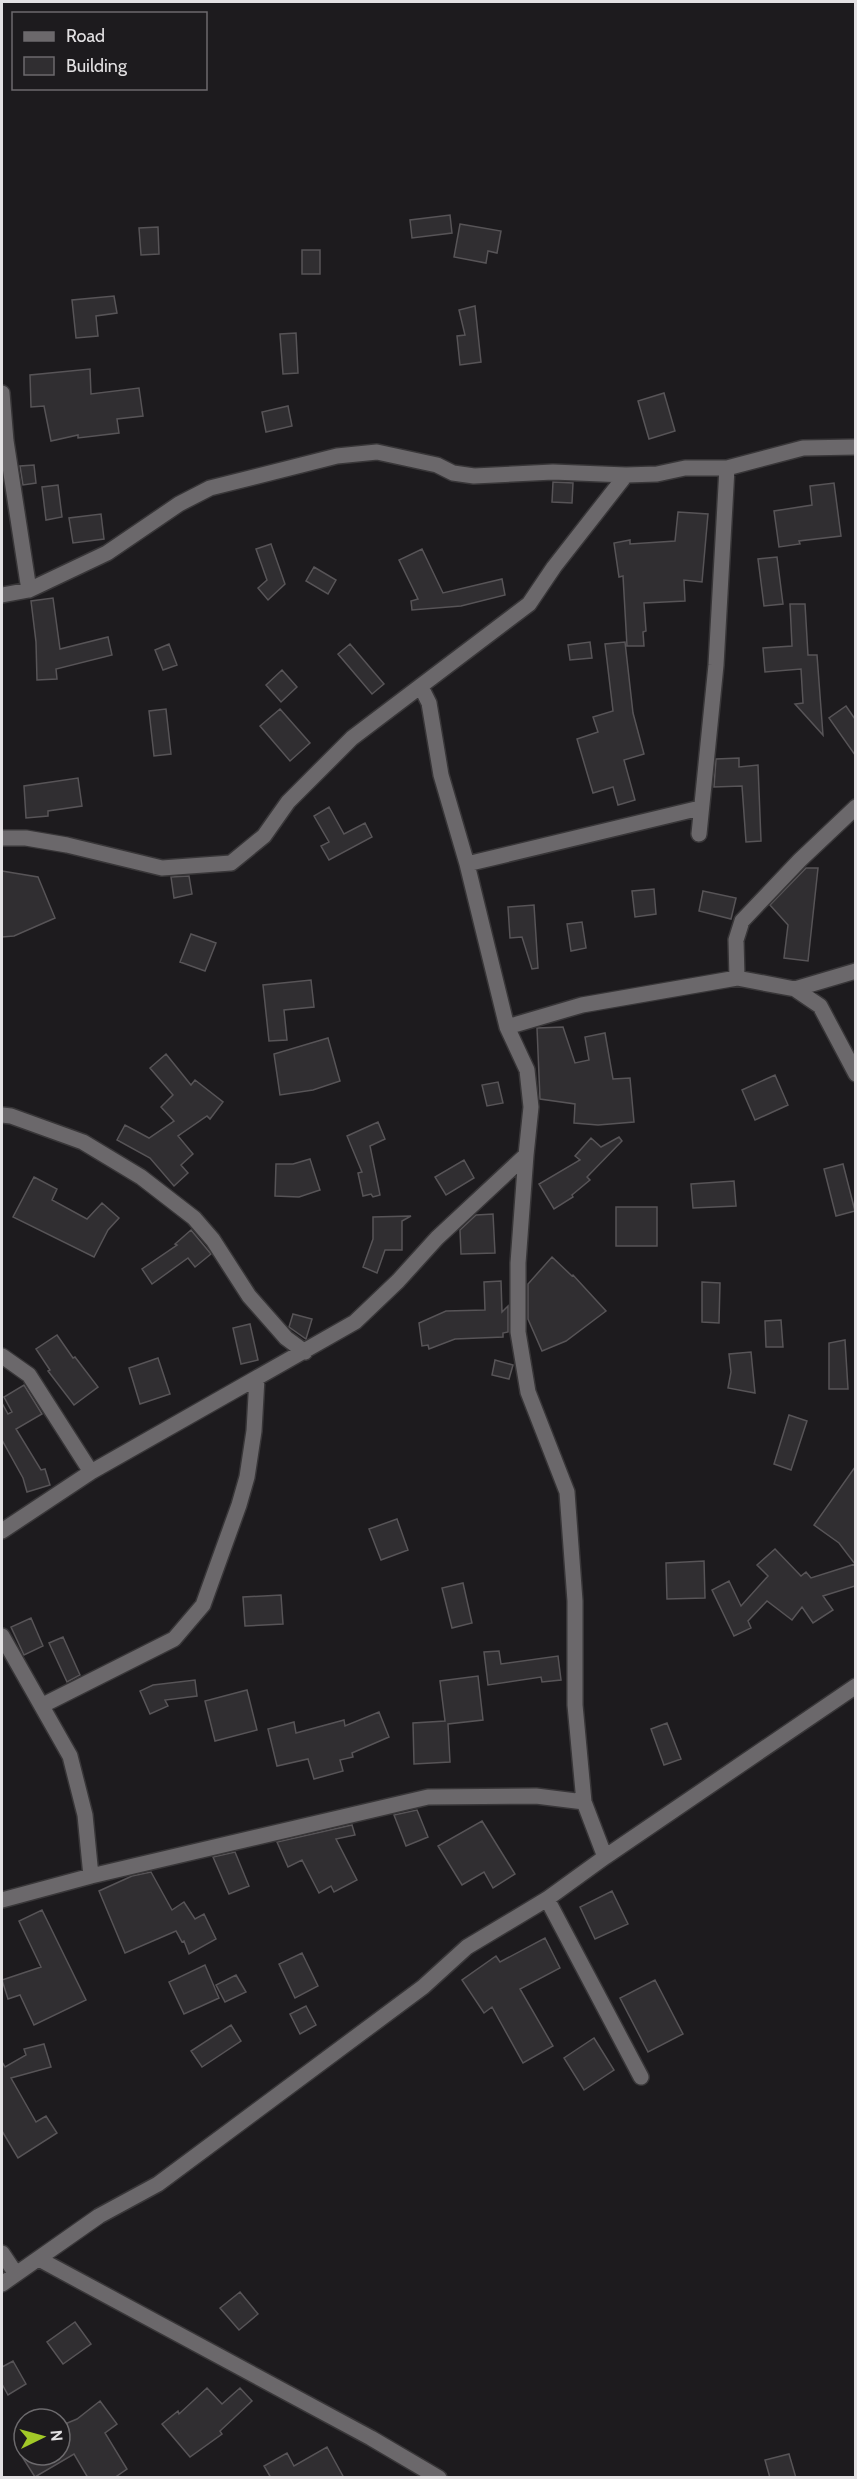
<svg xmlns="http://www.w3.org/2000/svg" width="857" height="2479" font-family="Cabin,sans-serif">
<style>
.building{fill:#302e31;stroke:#575457;stroke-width:1.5}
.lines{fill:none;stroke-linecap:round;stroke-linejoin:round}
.street-casing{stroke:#383638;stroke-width:18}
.street{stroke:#6b686b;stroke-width:15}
</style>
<rect width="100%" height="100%" fill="#1d1b1e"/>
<path class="building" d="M450 215 452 233 412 238 410 220Z
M460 224 501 231 497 253 488 251 486 263 454 257Z
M158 227 159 254 141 255 139 228Z
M302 250H320V274H302Z
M114 296 117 313 96 316 98 336 76 338 72 300Z
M475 306 481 362 460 365 457 336 465 335 459 310Z
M296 333 298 373 283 374 280 334Z
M90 369 91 394 139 388 143 416 117 419 119 433 78 438V435L51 441 44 406 31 407 30 375Z
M664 393 675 431 649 439 638 401Z
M288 406 292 426 266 432 262 412Z
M34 465 36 483 23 485 20 466Z
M553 482 573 483 572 503 552 502Z
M834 483 841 536 799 541 800 544 779 547 774 511 812 505 810 486Z
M58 485 62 517 46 520 42 487Z
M678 512 708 514 702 582 684 580 685 601 644 603 646 631 643 632 644 646H627L623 576 619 577 614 543 630 540V544L675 541Z
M101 514 104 539 73 543 69 518Z
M271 544 285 584 268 600 258 588 267 580 256 549Z
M422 549 443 593 502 579 505 595 461 606 412 610 411 601 418 599 399 560Z
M777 557 783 604 764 606 758 559Z
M314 567 336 580 328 594 306 581Z
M53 598 60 649 108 637 112 655 56 669 57 679 37 680 36 642 31 601Z
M790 604H805L808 655H817L823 735 795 704 803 703 801 669 765 672 763 648 792 646Z
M590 642 592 658 570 660 568 645Z
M625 642 633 713 644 754 624 760 635 800 618 805 613 787 593 793 577 739 598 732 593 717 613 711 605 644Z
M169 644 177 665 163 670 155 650Z
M350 644 384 684 372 694 338 654Z
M282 670 297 687 281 702 266 685Z
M846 706 855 719V755L829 718Z
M166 709 171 754 154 756 149 711Z
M280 709 310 743 290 761 260 726Z
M739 758V767L758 765 761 841 746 842 742 786 714 787 716 759Z
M78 778 82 806 48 811V816L26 818 24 786Z
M329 807 344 834 365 823 372 837 329 860 321 846 329 842 314 816Z
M806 868H818L808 961 784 958 788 925 770 905Z
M2 871 38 877 55 918 14 936 2 937Z
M189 876 192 894 174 898 171 877Z
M654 889 656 914 635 917 632 891Z
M703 891 736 898 731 919 699 911Z
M534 905 538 968 532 969 522 937 510 938 508 907Z
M582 922 586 948 571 951 567 924Z
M191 934 216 943 205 971 180 962Z
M311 980 314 1007 284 1010 287 1040 269 1041 263 985Z
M563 1027 575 1063 589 1060 585 1037 605 1033 613 1079 630 1078 634 1122 598 1125 574 1123 575 1104 540 1099 537 1028Z
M328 1038 340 1081 313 1090 280 1095 274 1054Z
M166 1054 191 1085 195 1080 223 1102 210 1119 207 1116 178 1136 193 1154 181 1165 188 1173 174 1186 150 1158 117 1140 125 1125 149 1138 174 1121 161 1107 173 1095 150 1068Z
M775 1075 788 1105 755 1120 742 1090Z
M498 1082 503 1103 487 1106 482 1085Z
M378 1122 385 1139 370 1146 380 1195 373 1197 371 1194 363 1196 358 1173 362 1172 347 1136Z
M619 1137 622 1141 587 1177 590 1180 572 1195 573 1197 554 1209 539 1184 580 1160 575 1156 591 1138 601 1147Z
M310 1159 320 1190 299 1197 275 1196 276 1164H293Z
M464 1160 474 1178 446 1195 435 1177Z
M843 1164 855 1211 836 1216 824 1169Z
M34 1177 57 1189 52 1200 87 1219 102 1203 119 1218 108 1230 94 1257 13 1217Z
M734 1181 736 1206 693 1208 691 1184Z
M616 1207H657V1246H616Z
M493 1214 495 1253 461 1254 460 1230 476 1215Z
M411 1216 402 1221V1250H385L377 1273 363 1267 373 1239V1217Z
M191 1230 211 1254 195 1267 188 1258 152 1284 142 1269 177 1245 175 1244Z
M552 1257 572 1276 573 1275 606 1311 566 1341 542 1351 528 1319V1284Z
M501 1281 502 1312 508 1306V1332L503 1333V1337L455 1339 429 1349 428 1345 422 1346 419 1323 446 1311 485 1310 484 1282Z
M702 1282 720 1283 719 1323 702 1322Z
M293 1314 312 1319 306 1339 289 1327Z
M781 1320 783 1347H766L765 1321Z
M250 1324 258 1360 241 1364 233 1328Z
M57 1335 73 1358 75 1357 98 1387 74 1405 48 1371 50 1370 36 1349Z
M845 1340 848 1389H829V1343Z
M751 1352 755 1393 728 1388 731 1372 729 1354Z
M158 1358 170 1394 140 1404 129 1368Z
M495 1360 513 1365 509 1379 492 1375Z
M24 1385 42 1414 16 1429 41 1470 45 1469 50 1485 27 1492 23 1478 2 1440V1403L8 1414 12 1412 4 1397Z
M789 1415 807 1421 791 1470 774 1464Z
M855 1467V1586L823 1596 833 1610 813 1623 802 1607 792 1620 767 1601 748 1621 751 1628 734 1636 712 1590 729 1581 741 1606 768 1576 757 1565 775 1549 801 1576 806 1572 811 1578 855 1564 839 1543 814 1525Z
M397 1519 408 1550 381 1560 369 1529Z
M704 1561 705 1598 667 1599 666 1563Z
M463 1583 472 1623 452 1628 442 1588Z
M281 1595 283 1624 245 1626 243 1597Z
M31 1618 43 1646 24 1655 11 1627Z
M63 1637 80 1675 67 1682 49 1643Z
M499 1651 501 1664 558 1656 561 1680 542 1682 541 1677 488 1685 484 1652Z
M478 1676 483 1720 448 1724 450 1762 414 1764 413 1723 445 1721 440 1681Z
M195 1680 197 1696 165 1700 168 1706 150 1714 140 1691 153 1685Z
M247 1690 257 1730 215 1741 205 1701Z
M379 1712 389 1737 352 1753 353 1757 340 1760 343 1771 314 1779 308 1759 277 1766 268 1729 294 1722 296 1733 344 1720 345 1726Z
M667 1723 681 1759 664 1765 651 1729Z
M417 1810 428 1837 406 1846 394 1815Z
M482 1821 515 1874 493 1888 484 1872 462 1885 438 1846Z
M352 1825 355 1835 336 1839 357 1880 334 1892 331 1886 319 1893 302 1860 288 1867 277 1842Z
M235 1852 249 1886 229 1894 213 1857Z
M151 1872 172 1910 184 1902 195 1919 204 1914 216 1939 189 1954 184 1941 182 1942 176 1931 125 1953 99 1891 132 1876Z
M612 1891 628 1924 595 1939 580 1907Z
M42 1910 86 2000 34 2025 20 1995 8 1999 2 1980 41 1967 19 1921Z
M545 1938 560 1968 520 1989 553 2046 523 2063 492 2007 484 2013 462 1980 496 1956 500 1962Z
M302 1953 318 1986 295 1998 279 1964Z
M205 1965 219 1998 184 2014 169 1982Z
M236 1975 246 1992 225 2002 216 1985Z
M655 1980 683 2034 648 2052 620 1998Z
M306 2006 316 2025 300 2034 290 2014Z
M231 2025 241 2041 202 2067 191 2051Z
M594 2038 614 2070 584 2090 564 2058Z
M44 2044 51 2067 11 2078 36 2122 46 2116 57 2133 18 2158 2 2131V2062L5 2067 26 2055 24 2049Z
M240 2292 258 2314 239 2330 220 2308Z
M75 2322 91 2344 63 2364 47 2342Z
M13 2361 26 2384 8 2395 2 2384V2367Z
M207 2388 222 2404 240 2388 252 2401 220 2431 222 2434 190 2457 162 2424 178 2411 179 2414Z
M100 2401 117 2424 105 2433 127 2469 114 2478H88L74 2454 35 2477 21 2455H60V2426L77 2419Z
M327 2447 344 2478H271L264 2466 287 2453 294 2466Z
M789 2454 796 2478H770L765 2460Z"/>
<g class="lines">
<defs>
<path id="street" d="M2 393 6 441 29 590 107 553 179 504 210 488 337 456 377 452 437 465 453 473 474 476 553 472 626 475 657 474 685 468H727L803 448 856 447
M2 595 29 590
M699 834 716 665 727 468
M2 838H26L67 845 162 868 231 863 264 836 288 802 352 738 529 604 554 567 626 475
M467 864 700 808
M737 978 736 940 742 921 800 860 856 807
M795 989 856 971
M507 1027 582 1005 737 978 795 989 820 1006 856 1074
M2 1115 11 1116 83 1142 141 1177 194 1218 213 1240 249 1296 286 1338 305 1352
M526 1155 518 1263V1332L528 1392 567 1492 575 1601V1705L584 1802 605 1857
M2 1356 29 1375 91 1472
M2 1531 91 1472 355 1322 398 1281 437 1238 526 1155 531 1107 527 1070 507 1027 467 864 441 775 429 703 421 687
M2 1636 70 1756 85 1815 91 1876
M43 1705 174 1639 203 1605 239 1505 247 1477 254 1431 257 1378
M547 1899 641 2077
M2 1900 91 1876 428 1797 536 1796 584 1802
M2 2253 16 2274
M39 2259 371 2438 439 2478
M2 2284 99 2216 158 2184 423 1987 467 1947 547 1899 605 1857 856 1686"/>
</defs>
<use href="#street" class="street-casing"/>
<use href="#street" class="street"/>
</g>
<rect width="857" height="2479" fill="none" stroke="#e3e1e3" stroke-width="6"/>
<rect x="12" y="12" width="195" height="78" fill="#1d1b1e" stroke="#6c6a6d" stroke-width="1.5"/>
<rect x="24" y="32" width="30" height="9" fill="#6b686b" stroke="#6c6a6d" stroke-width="1.5"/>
<text x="66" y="42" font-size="18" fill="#e3e1e3">Road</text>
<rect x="24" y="57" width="30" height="18" fill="#302e31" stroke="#6c6a6d" stroke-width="1.5"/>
<text x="66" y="72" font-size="18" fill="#e3e1e3">Building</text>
<g transform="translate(42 2437) rotate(85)"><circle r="28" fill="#1d1b1e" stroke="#6c6a6d" stroke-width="1.5"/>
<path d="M0-4.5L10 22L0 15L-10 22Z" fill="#a2c928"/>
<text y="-9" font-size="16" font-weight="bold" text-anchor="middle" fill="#e3e1e3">N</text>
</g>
</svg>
